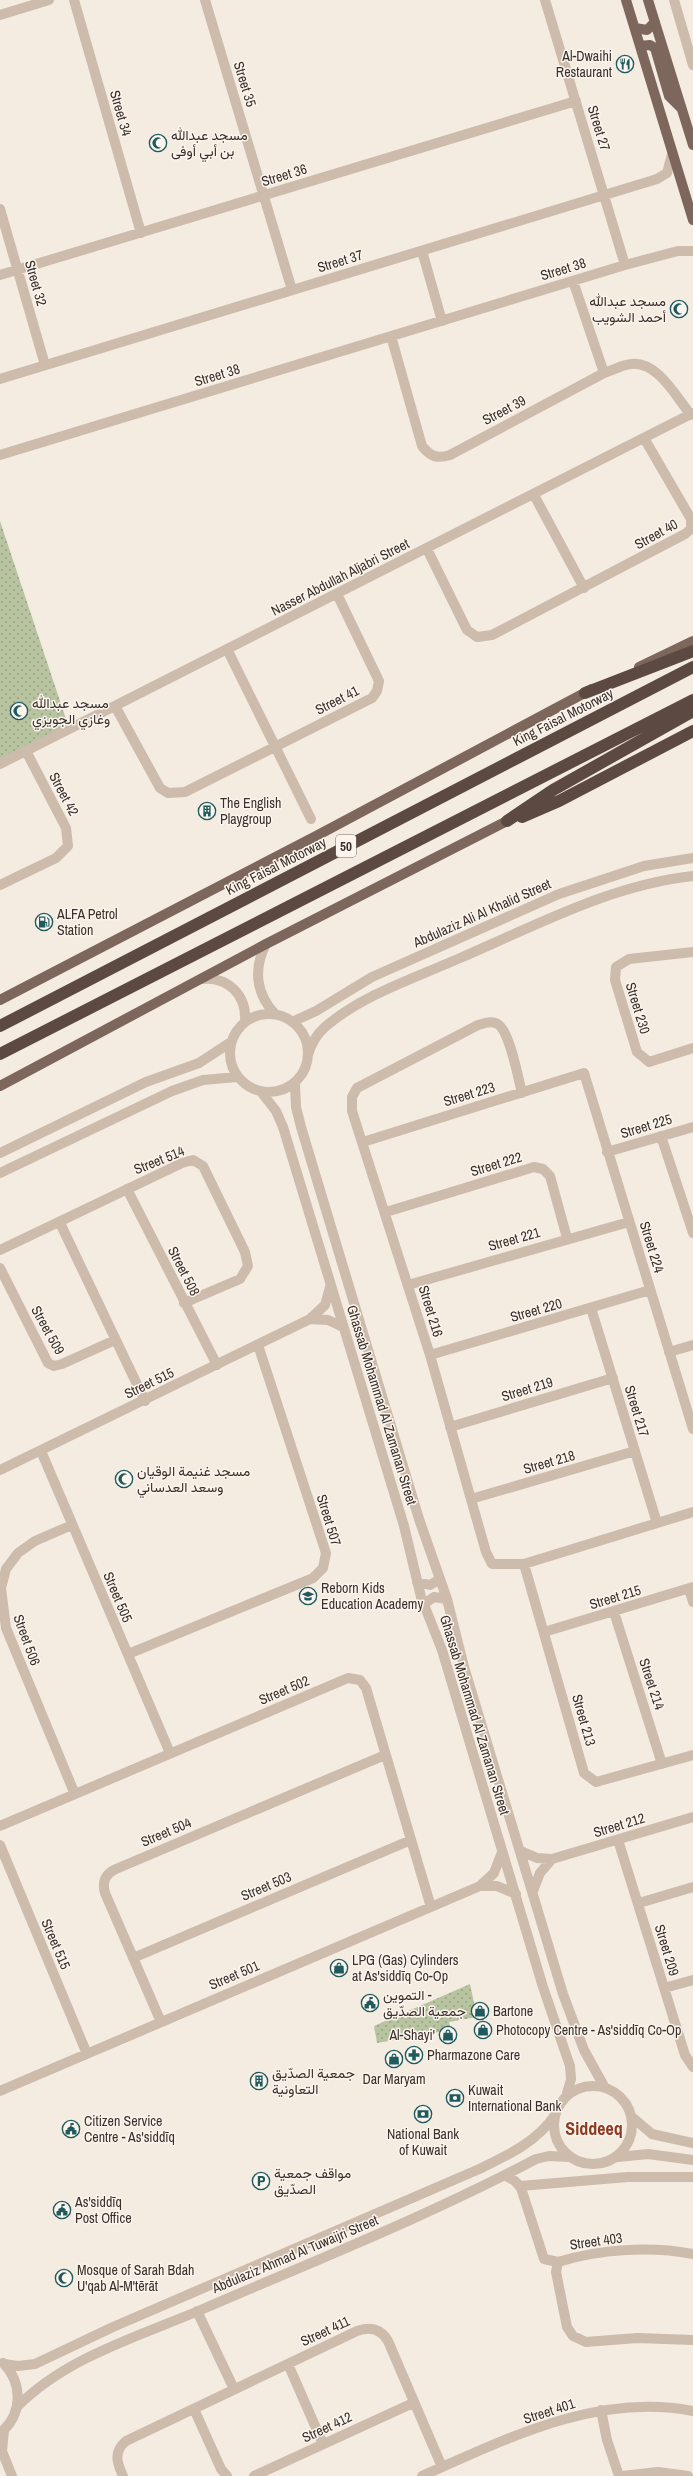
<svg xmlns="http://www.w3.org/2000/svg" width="693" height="2476" font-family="'Archivo Narrow',Vazirmatn,sans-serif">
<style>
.park{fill:url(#park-dots)}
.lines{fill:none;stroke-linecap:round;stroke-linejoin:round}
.minor{stroke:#cdbbac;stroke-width:10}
.major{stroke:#7d675c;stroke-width:10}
.highway{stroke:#5c4a42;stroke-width:12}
.labels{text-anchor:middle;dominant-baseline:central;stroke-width:3;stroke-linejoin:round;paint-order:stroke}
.shield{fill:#fbf5ee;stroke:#756b66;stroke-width:1}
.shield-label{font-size:13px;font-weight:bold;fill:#3b302b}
.poi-label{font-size:14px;fill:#3b302b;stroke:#fbf5ee;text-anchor:start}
.street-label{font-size:14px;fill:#3b302b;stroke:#fbf5ee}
.district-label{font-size:18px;font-weight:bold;fill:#8c3b22;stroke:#fbf5ee}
</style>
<defs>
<pattern id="park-dots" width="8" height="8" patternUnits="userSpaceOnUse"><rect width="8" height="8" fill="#b8c4a0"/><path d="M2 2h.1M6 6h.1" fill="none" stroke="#97a083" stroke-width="1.8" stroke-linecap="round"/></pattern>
</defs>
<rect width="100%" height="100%" fill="#f4ebe1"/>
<path class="park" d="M0 521 68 725 0 764Z
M470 1984 477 2017 449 2022 451 2030 377 2043 374 2026Z"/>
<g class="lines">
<path class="minor" d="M74 0 141 233
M205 0 292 290
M545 0 625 265
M674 0 693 65
M0 15 49 0
M0 209 45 365
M422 251 442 321
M0 275 576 101
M573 281 604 373
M391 336 422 446C431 457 437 459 450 455L604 373C613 370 622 365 631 364 658 361 676 397 691 415
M0 379 657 179 667 173 672 154
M0 455 625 265 678 251H693
M534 495 584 588
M427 549 467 630 477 637 492 635 685 534 691 529V519L644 438
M227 649 311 819
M115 706 160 788 168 793 185 792 372 698 377 691 379 681 337 594
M0 764 693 413
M0 885 56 858 68 846 66 828 26 751
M266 944C253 969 256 994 275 1014
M693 952 629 959 616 967 615 980 637 1052 649 1062 693 1048
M201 979C228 976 247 995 245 1022
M230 1053a39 39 0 1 1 78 0a39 39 0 1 1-78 0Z
M292 1022 316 1011 372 977 559 894 644 866 693 858
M308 1055C311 1044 316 1035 325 1027 362 995 415 978 460 958 535 926 610 885 693 876
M295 1084 296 1107 301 1127 419 1519 447 1599 464 1667 563 1994 584 2050 605 2088
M262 1093 276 1111 283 1127 404 1526 421 1597 442 1650 543 1987 570 2066 571 2079 566 2097
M522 1093C518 1077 510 1034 499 1025 493 1020 485 1023 478 1025L357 1088 352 1097V1111L430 1355 486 1552 492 1564H524L693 1512
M661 1136 693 1233
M363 1142 584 1073 693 1429
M607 1152 693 1127
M0 1153 146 1082 199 1063 231 1042
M0 1173 172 1091 203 1080 237 1077
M127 1189 217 1365
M386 1212 534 1167 543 1169 550 1176 567 1238
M60 1223 145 1401
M0 1250 182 1163 193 1160 203 1166 245 1252 248 1266 240 1279 184 1303
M0 1268 48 1363 54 1366 62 1364 115 1340
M408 1285 629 1222
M591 1308 657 1523
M310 1319 328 1320 343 1327
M669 1352 693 1345
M430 1355 650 1290
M450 1427 613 1378
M41 1451 170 1753
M0 1470 310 1319 325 1305 330 1287
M471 1499 635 1451
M72 1525 35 1541 18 1553 6 1569 1 1588 6 1628 74 1792
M524 1564 584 1773 596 1782 693 1755
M417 1582 430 1585 440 1579
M689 1589 693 1602
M424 1604 434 1597 447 1599
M614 1612 662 1764
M544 1632 693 1587
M128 1654 313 1578 323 1568 326 1553 258 1345
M0 1826 348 1678 360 1680 366 1688 431 1907
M618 1840 685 2055 693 2067
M0 1845 87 2054
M521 1851 537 1858 552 1859 693 1817
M480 1886H497L516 1894
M533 1891 540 1873 552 1859
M639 1903 693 1887
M133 1958 411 1840
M664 1988 693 1980
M161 2022 105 1893C102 1882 105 1874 116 1869L385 1755
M554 2125a39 39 0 1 1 78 0a39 39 0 1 1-78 0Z
M0 2091 480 1886 494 1873 502 1852
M632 2117 652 2134 693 2143
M618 2157 648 2154 693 2160
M506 2176 515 2181 521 2188 544 2259 558 2262
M520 2186 628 2177H693
M693 2254C650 2246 600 2249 558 2262L556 2272 567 2327 573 2336 586 2342 637 2338 693 2340
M197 2311 234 2389
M4 2364 18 2366 35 2364 113 2327 477 2170C506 2156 536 2143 555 2115
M288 2364 323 2444
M17 2407C66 2357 140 2336 203 2309 314 2261 428 2216 536 2159L549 2156 570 2157
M194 2409 221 2469 227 2476
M601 2410 607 2440 619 2476
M4 2430 2 2451 12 2476
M0 2433C23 2415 23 2383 3 2363
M123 2476C117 2463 113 2452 126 2441L357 2331C370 2326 381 2329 388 2341L442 2467
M254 2476 413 2403
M422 2476C506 2439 598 2392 693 2411
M622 2476 658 2472 688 2476"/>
<path class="major" d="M626 0 693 220
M648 0 693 145
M635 28 647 30 655 22
M640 46 650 45 655 48 669 96 681 108
M639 667 693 641
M0 1000 318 835 592 689
M0 1086 266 944 507 821"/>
<path class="highway" d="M585 693 693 651
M522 817 559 801 693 731
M507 821 553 790 693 711
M0 1026 693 667
M0 1054 693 700"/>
</g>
<defs>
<symbol id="restaurant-ring" viewBox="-11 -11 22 22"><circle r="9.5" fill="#fbf5ee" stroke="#1f5a5e" stroke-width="1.5"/><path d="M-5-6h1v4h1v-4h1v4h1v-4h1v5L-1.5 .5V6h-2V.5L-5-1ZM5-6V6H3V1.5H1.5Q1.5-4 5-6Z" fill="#1f5a5e"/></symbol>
<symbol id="mosque-ring" viewBox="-11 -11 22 22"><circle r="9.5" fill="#fbf5ee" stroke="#1f5a5e" stroke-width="1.5"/><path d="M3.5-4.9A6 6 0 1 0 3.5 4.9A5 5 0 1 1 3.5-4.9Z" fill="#1f5a5e"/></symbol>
<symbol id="building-ring" viewBox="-11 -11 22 22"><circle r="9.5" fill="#fbf5ee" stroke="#1f5a5e" stroke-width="1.5"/><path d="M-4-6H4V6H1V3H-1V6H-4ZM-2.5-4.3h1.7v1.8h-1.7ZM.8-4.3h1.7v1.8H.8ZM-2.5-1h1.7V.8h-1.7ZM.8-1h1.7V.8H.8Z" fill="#1f5a5e"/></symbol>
<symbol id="fuel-ring" viewBox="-11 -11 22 22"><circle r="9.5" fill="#fbf5ee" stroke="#1f5a5e" stroke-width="1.5"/><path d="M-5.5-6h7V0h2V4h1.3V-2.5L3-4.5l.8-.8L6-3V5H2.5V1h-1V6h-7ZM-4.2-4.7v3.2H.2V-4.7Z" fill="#1f5a5e"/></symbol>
<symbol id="school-ring" viewBox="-11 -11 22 22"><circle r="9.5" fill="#fbf5ee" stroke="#1f5a5e" stroke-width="1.5"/><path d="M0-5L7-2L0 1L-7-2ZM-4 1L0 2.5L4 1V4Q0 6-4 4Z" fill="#1f5a5e"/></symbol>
<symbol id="shop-ring" viewBox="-11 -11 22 22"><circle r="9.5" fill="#fbf5ee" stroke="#1f5a5e" stroke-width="1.5"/><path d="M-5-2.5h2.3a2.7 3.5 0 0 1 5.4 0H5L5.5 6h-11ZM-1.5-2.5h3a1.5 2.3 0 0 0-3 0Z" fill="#1f5a5e"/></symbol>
<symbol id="civic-ring" viewBox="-11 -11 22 22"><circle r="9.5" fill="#fbf5ee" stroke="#1f5a5e" stroke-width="1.5"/><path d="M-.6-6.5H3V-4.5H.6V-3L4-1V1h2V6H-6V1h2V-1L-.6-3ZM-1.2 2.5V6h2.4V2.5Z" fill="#1f5a5e"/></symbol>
<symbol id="pharmacy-ring" viewBox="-11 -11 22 22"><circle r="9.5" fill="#fbf5ee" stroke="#1f5a5e" stroke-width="1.5"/><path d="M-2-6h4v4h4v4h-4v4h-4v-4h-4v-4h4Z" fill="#1f5a5e"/></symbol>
<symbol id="bank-ring" viewBox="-11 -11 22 22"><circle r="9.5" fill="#fbf5ee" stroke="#1f5a5e" stroke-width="1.5"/><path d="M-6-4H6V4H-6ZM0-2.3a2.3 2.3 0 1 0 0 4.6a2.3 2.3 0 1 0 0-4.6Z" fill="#1f5a5e"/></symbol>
<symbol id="parking-ring" viewBox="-11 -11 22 22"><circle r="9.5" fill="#fbf5ee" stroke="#1f5a5e" stroke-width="1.5"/><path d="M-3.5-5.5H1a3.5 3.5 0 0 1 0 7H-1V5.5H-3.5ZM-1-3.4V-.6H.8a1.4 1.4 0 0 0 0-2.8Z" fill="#1f5a5e"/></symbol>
</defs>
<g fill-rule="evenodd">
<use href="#restaurant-ring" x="615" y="54" width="20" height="20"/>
<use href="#mosque-ring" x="148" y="133" width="20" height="20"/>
<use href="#mosque-ring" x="669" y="299" width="20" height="20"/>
<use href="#mosque-ring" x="9" y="701" width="20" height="20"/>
<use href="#building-ring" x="197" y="801" width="20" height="20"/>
<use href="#fuel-ring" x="34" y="912" width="20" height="20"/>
<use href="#mosque-ring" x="114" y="1469" width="20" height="20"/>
<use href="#school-ring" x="298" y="1586" width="20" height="20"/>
<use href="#shop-ring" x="329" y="1958" width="20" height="20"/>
<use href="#civic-ring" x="360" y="1993" width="20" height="20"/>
<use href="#shop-ring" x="470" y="2001" width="20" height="20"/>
<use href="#shop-ring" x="473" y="2020" width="20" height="20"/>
<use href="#shop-ring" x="438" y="2025" width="20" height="20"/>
<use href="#pharmacy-ring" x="404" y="2045" width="20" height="20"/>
<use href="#shop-ring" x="384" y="2049" width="20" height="20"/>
<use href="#building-ring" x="249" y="2071" width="20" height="20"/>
<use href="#bank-ring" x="445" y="2088" width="20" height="20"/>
<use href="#bank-ring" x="413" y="2104" width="20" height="20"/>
<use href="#civic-ring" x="61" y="2119" width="20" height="20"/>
<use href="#parking-ring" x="251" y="2171" width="20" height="20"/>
<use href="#civic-ring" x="52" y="2200" width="20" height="20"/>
<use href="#mosque-ring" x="54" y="2268" width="20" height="20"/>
</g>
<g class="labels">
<rect class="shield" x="336" y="835" width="20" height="22" rx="3"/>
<g class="shield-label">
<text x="346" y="846">50</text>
</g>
<g class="poi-label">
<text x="612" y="56" text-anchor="end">Al-Dwaihi<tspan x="612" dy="16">Restaurant</tspan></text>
<text x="171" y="135">مسجد عبدالله<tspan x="171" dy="16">بن أبي أوفى</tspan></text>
<text x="666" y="301" text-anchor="end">مسجد عبدالله<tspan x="666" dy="16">أحمد الشويب</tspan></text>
<text x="32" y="703">مسجد عبدالله<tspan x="32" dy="16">وغازي الجويزي</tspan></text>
<text x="220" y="803">The English<tspan x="220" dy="16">Playgroup</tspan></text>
<text x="57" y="914">ALFA Petrol<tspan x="57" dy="16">Station</tspan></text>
<text x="137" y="1471">مسجد غنيمة الوقيان<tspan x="137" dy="16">وسعد العدساني</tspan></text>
<text x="321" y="1588">Reborn Kids<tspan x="321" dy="16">Education Academy</tspan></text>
<text x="352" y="1960">LPG (Gas) Cylinders<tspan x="352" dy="16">at As'siddīq Co-Op</tspan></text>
<text x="383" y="1995">التموين -<tspan x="383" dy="16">جمعية الصدّيق</tspan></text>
<text x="493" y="2011">Bartone</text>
<text x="496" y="2030">Photocopy Centre - As'siddīq Co-Op</text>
<text x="435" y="2035" text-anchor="end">Al-Shayi'</text>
<text x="427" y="2055">Pharmazone Care</text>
<text x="272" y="2073">جمعية الصدّيق<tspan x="272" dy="16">التعاونية</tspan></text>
<text x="394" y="2079" text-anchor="middle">Dar Maryam</text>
<text x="468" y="2090">Kuwait<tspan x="468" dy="16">International Bank</tspan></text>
<text x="84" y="2121">Citizen Service<tspan x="84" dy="16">Centre - As'siddīq</tspan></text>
<text x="423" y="2134" text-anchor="middle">National Bank<tspan x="423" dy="16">of Kuwait</tspan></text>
<text x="274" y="2173">مواقف جمعية<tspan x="274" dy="16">الصدّيق</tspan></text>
<text x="75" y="2202">As'siddīq<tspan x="75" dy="16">Post Office</tspan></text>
<text x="77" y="2270">Mosque of Sarah Bdah<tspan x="77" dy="16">U'qab Al-M'tērāt</tspan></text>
</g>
<g class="street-label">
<text transform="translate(245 84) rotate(73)">Street 35</text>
<text transform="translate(121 113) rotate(74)">Street 34</text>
<text transform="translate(599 128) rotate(73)">Street 27</text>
<text transform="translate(284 175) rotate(-17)">Street 36</text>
<text transform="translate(340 261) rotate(-17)">Street 37</text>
<text transform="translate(563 269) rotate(-17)">Street 38</text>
<text transform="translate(36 283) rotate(74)">Street 32</text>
<text transform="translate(217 375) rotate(-17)">Street 38</text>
<text transform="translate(504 410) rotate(-28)">Street 39</text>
<text transform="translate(656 534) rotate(-29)">Street 40</text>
<text transform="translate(340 577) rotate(-27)">Nasser Abdullah Aljabri Street</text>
<text transform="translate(337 700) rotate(-27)">Street 41</text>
<text transform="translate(563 717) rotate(-27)">King Faisal Motorway</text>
<text transform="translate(64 794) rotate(62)">Street 42</text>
<text transform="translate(276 866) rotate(-27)">King Faisal Motorway</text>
<text transform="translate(482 913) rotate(-24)">Abdulaziz Ali Al Khalid Street</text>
<text transform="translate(638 1008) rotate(73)">Street 230</text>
<text transform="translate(469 1094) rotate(-17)">Street 223</text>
<text transform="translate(646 1126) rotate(-17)">Street 225</text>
<text transform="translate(159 1160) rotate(-22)">Street 514</text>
<text transform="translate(496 1164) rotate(-17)">Street 222</text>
<text transform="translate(514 1239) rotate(-16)">Street 221</text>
<text transform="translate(652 1247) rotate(73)">Street 224</text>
<text transform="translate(184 1271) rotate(63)">Street 508</text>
<text transform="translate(536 1310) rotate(-16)">Street 220</text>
<text transform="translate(431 1311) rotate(73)">Street 216</text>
<text transform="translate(48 1330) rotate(61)">Street 509</text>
<text transform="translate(149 1383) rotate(-26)">Street 515</text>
<text transform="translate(527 1389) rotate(-17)">Street 219</text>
<text transform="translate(382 1405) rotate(73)">Ghassab Mohammad Al Zamanan Street</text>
<text transform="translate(637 1411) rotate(73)">Street 217</text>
<text transform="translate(549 1462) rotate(-16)">Street 218</text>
<text transform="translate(329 1520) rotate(73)">Street 507</text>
<text transform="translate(118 1597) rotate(67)">Street 505</text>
<text transform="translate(615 1597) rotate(-17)">Street 215</text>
<text transform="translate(27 1640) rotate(70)">Street 506</text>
<text transform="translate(652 1684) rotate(72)">Street 214</text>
<text transform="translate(284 1690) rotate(-23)">Street 502</text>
<text transform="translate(475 1715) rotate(73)">Ghassab Mohammad Al Zamanan Street</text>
<text transform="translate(584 1720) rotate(74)">Street 213</text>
<text transform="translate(619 1825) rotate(-17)">Street 212</text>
<text transform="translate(166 1832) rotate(-23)">Street 504</text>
<text transform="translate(266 1886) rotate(-23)">Street 503</text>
<text transform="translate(56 1944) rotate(67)">Street 515</text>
<text transform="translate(667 1950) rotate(73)">Street 209</text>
<text transform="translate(234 1975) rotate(-23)">Street 501</text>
<text transform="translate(596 2241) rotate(-8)">Street 403</text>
<text transform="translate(295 2254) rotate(-23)">Abdulaziz Ahmad Al Tuwaijri Street</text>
<text transform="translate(325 2331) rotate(-25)">Street 411</text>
<text transform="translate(549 2411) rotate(-18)">Street 401</text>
<text transform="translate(327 2427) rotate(-25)">Street 412</text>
</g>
<g class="district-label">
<text x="594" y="2128">Siddeeq</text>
</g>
</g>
</svg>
